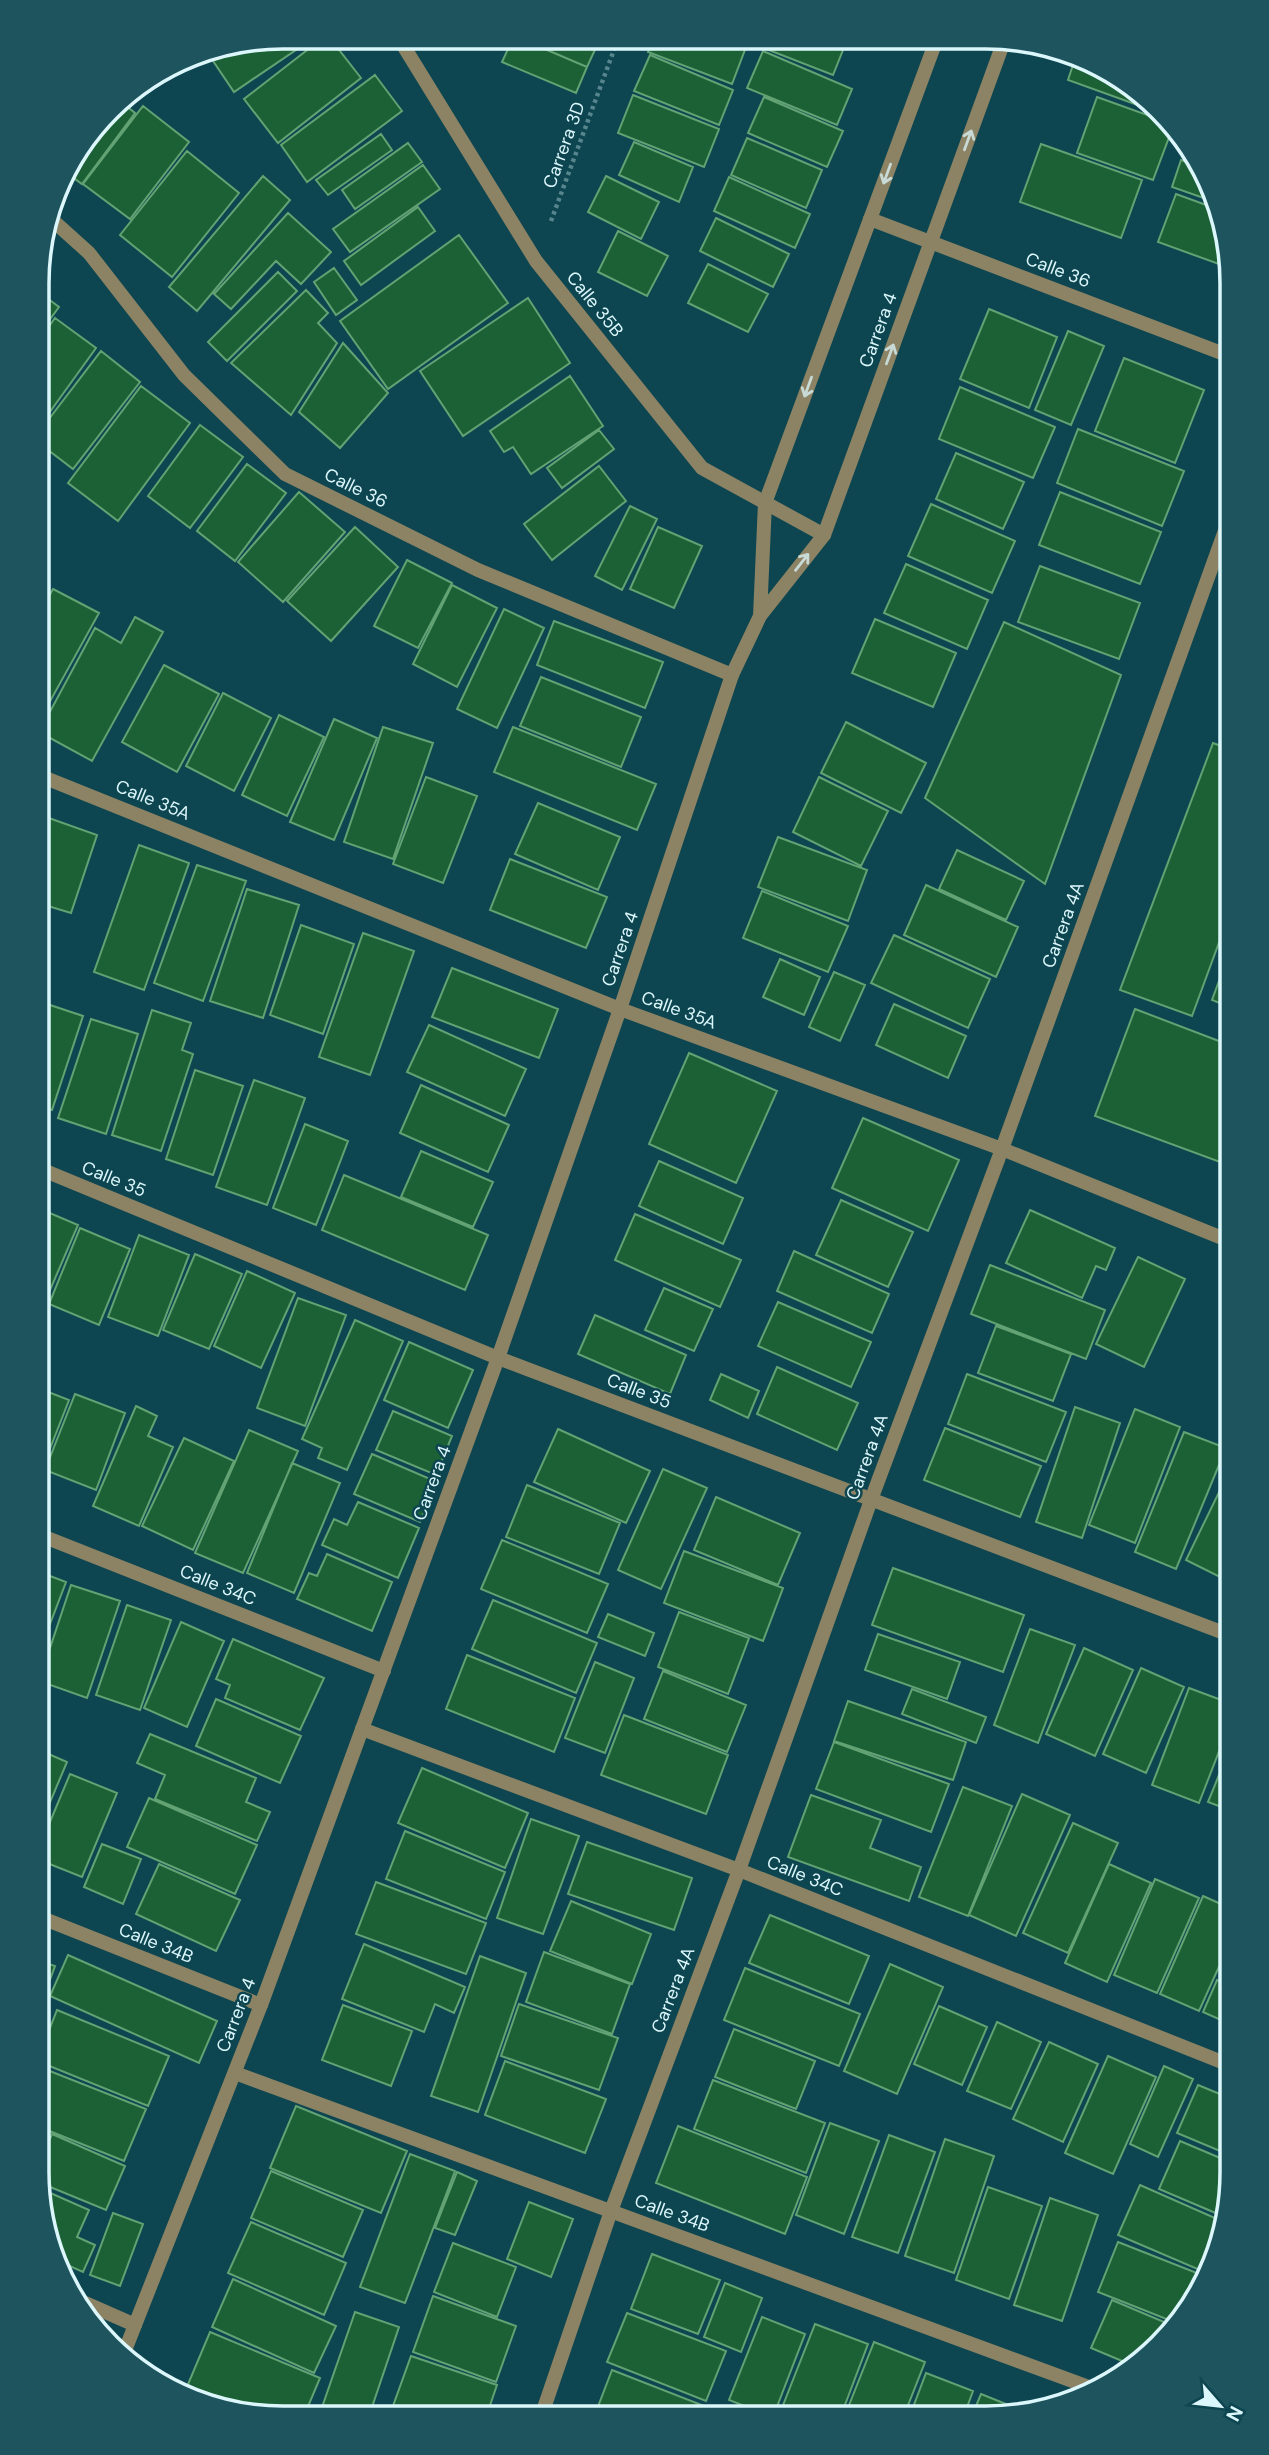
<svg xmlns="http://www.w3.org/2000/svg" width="1269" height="2455" font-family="'DM Sans',sans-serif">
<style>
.building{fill:#1c6135;stroke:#62a273;stroke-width:2}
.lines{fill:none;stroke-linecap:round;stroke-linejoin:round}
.path{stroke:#57858d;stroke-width:4.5;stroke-dasharray:3.5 3.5;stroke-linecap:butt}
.minor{stroke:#8c8264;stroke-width:14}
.tertiary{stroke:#8c8264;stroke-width:14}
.oneway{stroke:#c8dad6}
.labels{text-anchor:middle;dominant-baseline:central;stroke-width:5;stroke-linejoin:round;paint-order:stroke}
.street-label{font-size:18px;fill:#dcf7fc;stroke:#0d4650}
.rim{fill:none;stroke:#dcf7fc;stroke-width:3.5}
</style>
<rect width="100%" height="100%" fill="#0d4650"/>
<path class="building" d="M283 37H315L234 92 207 52Z
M324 37H329L361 78 278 143 244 99Z
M469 38H491L488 45Z
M513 38H519L587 67 576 93 502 62Z
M519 38 600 39 587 67Z
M653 39 726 40 746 47 732 84 648 52Z
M770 40H847L833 75 766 49Z
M763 51 852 89 837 125 747 88Z
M650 55 733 90 719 125 634 91Z
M1074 62 1148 98 1157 112 1068 80Z
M375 75 402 111 307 182 281 145Z
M633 95 719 129 704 167 618 133Z
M764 97 843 131 827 167 748 133Z
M1097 97 1164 121 1171 132 1153 180 1077 153Z
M119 100 135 113 82 184 64 171Z
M143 106 189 142 130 219 83 184Z
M381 134 392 150 328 195 316 180Z
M747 138 822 170 806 208 731 175Z
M634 142 693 167 679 202 619 175Z
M408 143 422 162 355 209 342 190Z
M1041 144 1142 180 1121 238 1020 202Z
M187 151 239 193 172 277 120 235Z
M1181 160 1192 164 1218 203 1172 187Z
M423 165 440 189 350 252 333 229Z
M263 176 290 200 197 311 169 287Z
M606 176 659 202 641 239 588 212Z
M729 177 810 214 795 248 714 211Z
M1176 194 1220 210 1230 268 1158 242Z
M418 207 435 231 361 285 344 261Z
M288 213 331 252 301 284 276 261 231 309 214 294Z
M716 218 789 254 773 287 700 251Z
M618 231 668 256 647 296 598 272Z
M459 235 508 303 388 389 340 321Z
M708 264 768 294 748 332 688 303Z
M334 268 357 300 336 315 314 282Z
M278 272 297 291 227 361 208 342Z
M306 290 328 313 318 323 337 343 291 415 231 363Z
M39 292 59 307 39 334Z
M528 298 570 363 463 436 420 371Z
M989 309 1057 337 1029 408 960 379Z
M55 318 96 348 39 427V340Z
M1068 331 1104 346 1071 425 1035 410Z
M343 343 388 393 340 448 299 412Z
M101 351 140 382 73 469 39 443V432Z
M1124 358 1204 390 1175 463 1095 431Z
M570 376 603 426 531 474 513 447 504 452 490 431Z
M141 386 190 423 118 521 68 483Z
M960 387 1055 427 1033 478 939 439Z
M200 425 243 457 190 528 148 496Z
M1078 429 1184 471 1162 526 1057 483Z
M599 430 614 449 562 488 547 468Z
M956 453 1024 482 1003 529 936 499Z
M247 464 286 493 235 561 197 531Z
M599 466 626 501 552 560 524 524Z
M299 492 345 532 283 602 238 562Z
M1060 492 1161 532 1140 584 1039 545Z
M931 504 1015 541 992 593 908 556Z
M630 506 657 519 622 590 595 576Z
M355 527 398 567 331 641 287 601Z
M658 527 702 546 674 608 630 589Z
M407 560 452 583 418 648 374 626Z
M906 564 988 600 967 649 884 613Z
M1040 566 1140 603 1119 659 1018 622Z
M452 585 497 608 457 687 413 664Z
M53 589 99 613 38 723V616Z
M504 609 544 628 497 728 457 709Z
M135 617 163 632 92 761 39 732 95 628 121 643Z
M875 619 956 653 933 707 852 673Z
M554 621 663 662 645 708 537 665Z
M1004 622 1121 675 1045 884 925 798Z
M164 665 219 694 177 772 122 742Z
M541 677 641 717 621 767 520 726Z
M223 693 271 718 234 791 186 766Z
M279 715 324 737 287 816 242 795Z
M334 719 377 738 334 840 290 822Z
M846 722 926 763 901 813 821 773Z
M383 727 433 743 393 859 344 842Z
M513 727 656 784 637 830 494 772Z
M1213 743 1232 750V907L1192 1016 1120 990Z
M426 777 477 796 443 883 393 864Z
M819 777 888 811 861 866 793 832Z
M538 803 620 837 598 890 515 854Z
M46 817 97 835 71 913 38 903V842Z
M778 837 867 870 848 921 758 887Z
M139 845 189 863 144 990 94 972Z
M957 850 1024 881 1006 920 939 889Z
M510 859 607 897 586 948 490 910Z
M197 865 246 881 203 1001 154 983Z
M926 885 1018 927 996 977 904 935Z
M247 889 299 905 263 1018 210 1001Z
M762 891 848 926 828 972 743 938Z
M301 925 354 944 323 1034 270 1015Z
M363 933 414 951 370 1075 319 1057Z
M894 935 990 979 968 1028 871 983Z
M1232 946V1008L1212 1000Z
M780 959 820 977 804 1015 763 997Z
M452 968 558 1009 539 1058 432 1017Z
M834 972 865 985 840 1041 809 1027Z
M38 1001 83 1016 52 1110 38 1106Z
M894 1004 966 1036 948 1078 876 1045Z
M1135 1009 1232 1046V1129L1220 1162 1095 1116Z
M152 1010 191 1023 182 1050 193 1054 161 1151 112 1135Z
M91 1019 138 1034 106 1134 58 1118Z
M429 1025 526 1069 505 1116 407 1072Z
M689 1053 777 1091 736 1183 649 1144Z
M195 1070 243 1086 213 1175 166 1159Z
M254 1080 305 1098 267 1205 216 1187Z
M421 1085 509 1125 488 1172 400 1133Z
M863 1118 959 1160 928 1231 832 1188Z
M305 1124 348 1141 316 1225 273 1208Z
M421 1151 493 1182 473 1227 401 1197Z
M659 1161 743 1198 723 1244 639 1206Z
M344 1175 488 1235 465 1290 322 1230Z
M841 1200 913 1232 888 1287 816 1255Z
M38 1208 78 1225 38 1318Z
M1030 1210 1115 1248 1106 1270 1096 1266 1082 1298 1006 1263Z
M635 1214 741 1260 720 1307 615 1260Z
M80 1228 130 1249 99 1325 49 1304Z
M139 1235 189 1255 158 1336 108 1317Z
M794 1251 889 1294 872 1333 777 1291Z
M195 1254 242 1274 209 1349 163 1330Z
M1138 1257 1185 1279 1144 1367 1096 1344Z
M990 1265 1105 1310 1086 1359 971 1314Z
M247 1271 295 1293 261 1368 214 1346Z
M664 1288 713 1309 694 1351 645 1330Z
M298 1298 346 1315 305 1426 257 1408Z
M778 1302 871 1342 851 1387 758 1346Z
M595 1315 686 1355 670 1394 578 1354Z
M355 1320 403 1341 347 1470 318 1458 322 1448 302 1439Z
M996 1326 1071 1354 1053 1401 978 1373Z
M409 1342 473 1370 448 1428 384 1400Z
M777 1367 858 1403 837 1450 757 1414Z
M721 1374 759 1391 748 1418 710 1400Z
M967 1374 1066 1412 1046 1462 948 1424Z
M38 1388 69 1400 37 1482Z
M75 1394 125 1413 96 1490 45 1470Z
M136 1406 157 1416 148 1436 173 1447 139 1526 93 1506Z
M1075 1407 1120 1423 1082 1538 1036 1522Z
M1135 1409 1180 1427 1135 1543 1089 1525Z
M393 1411 452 1436 436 1475 376 1450Z
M945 1428 1041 1466 1020 1517 924 1480Z
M558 1429 650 1471 626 1523 534 1482Z
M249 1430 298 1451 243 1573 195 1553Z
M1184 1432 1226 1448 1176 1569 1135 1552Z
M184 1438 234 1461 193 1550 142 1526Z
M372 1454 437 1482 420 1522 354 1494Z
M292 1463 340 1483 294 1593 247 1573Z
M663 1469 707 1488 661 1589 618 1570Z
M1223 1484 1232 1488V1578L1230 1582 1186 1560Z
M527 1485 620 1523 599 1574 506 1537Z
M716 1497 800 1533 778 1585 694 1550Z
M358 1502 419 1528 398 1578 322 1545 334 1519 347 1525Z
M502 1540 608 1584 587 1633 481 1589Z
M684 1551 783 1588 763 1641 664 1603Z
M327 1554 392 1582 372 1631 297 1599 309 1573 317 1576Z
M893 1568 1024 1615 1003 1672 872 1625Z
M37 1571 66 1582 37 1658Z
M71 1585 120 1601 87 1698 39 1681Z
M493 1600 597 1643 576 1693 472 1649Z
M127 1605 171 1620 140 1710 96 1695Z
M679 1612 749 1638 728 1694 658 1667Z
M608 1614 654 1633 645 1656 598 1637Z
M181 1622 224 1641 187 1727 144 1708Z
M1030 1629 1075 1645 1038 1743 994 1725Z
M878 1634 960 1662 947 1699 865 1670Z
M233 1639 324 1678 300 1730 225 1698 230 1685 216 1679Z
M1084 1648 1133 1670 1095 1756 1046 1734Z
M467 1655 575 1698 554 1752 446 1709Z
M595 1662 634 1678 605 1753 565 1738Z
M1141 1668 1184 1687 1146 1773 1103 1754Z
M663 1671 746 1705 727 1752 644 1719Z
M1189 1688 1232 1704V1718L1199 1803 1152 1785Z
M912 1689 986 1717 976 1743 902 1714Z
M216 1699 301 1736 280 1783 196 1746Z
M848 1701 966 1742 953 1780 834 1741Z
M624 1715 728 1755 706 1814 601 1775Z
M150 1734 256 1778 246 1802 270 1812 257 1841 155 1799 165 1775 137 1763Z
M834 1742 949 1784 931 1832 816 1789Z
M1232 1743V1811L1208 1802Z
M37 1749 67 1762 37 1833Z
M422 1768 528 1813 505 1868 398 1823Z
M70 1774 117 1793 82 1877 37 1859V1853Z
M963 1787 1012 1806 968 1916 919 1897Z
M1022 1794 1070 1815 1016 1936 969 1915Z
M811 1795 881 1820 870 1848 921 1867 909 1901 788 1857Z
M149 1798 257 1845 235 1894 127 1847Z
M531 1819 579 1836 543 1934 497 1918Z
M1073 1823 1118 1843 1068 1953 1023 1933Z
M405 1831 505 1872 486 1919 386 1879Z
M587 1842 692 1878 674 1930 568 1894Z
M102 1844 141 1859 123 1904 84 1887Z
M159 1864 240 1900 216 1951 136 1914Z
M1109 1864 1151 1883 1107 1982 1065 1963Z
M1155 1879 1199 1898 1157 1993 1114 1975Z
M376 1882 486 1923 466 1974 356 1934Z
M1203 1896 1232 1909V1938L1199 2011 1160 1994Z
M571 1901 651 1934 632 1984 550 1951Z
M770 1915 869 1956 849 2004 749 1963Z
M364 1944 465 1987 454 2013 435 2004 424 2032 342 1999Z
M544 1952 630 1984 612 2034 526 2002Z
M68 1955 217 2021 199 2063 50 1996Z
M480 1956 526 1973 478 2112 431 2096Z
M37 1960 55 1966 37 2015Z
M890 1964 943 1987 897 2094 844 2071Z
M745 1968 860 2014 839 2066 724 2020Z
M1217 1980 1232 1987V2025L1203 2012Z
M519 2004 618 2038 599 2090 501 2056Z
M343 2005 412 2031 391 2086 322 2060Z
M939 2006 987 2027 962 2085 914 2064Z
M57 2010 169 2056 148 2106 37 2061Z
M997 2022 1041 2042 1011 2109 967 2091Z
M734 2029 815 2061 796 2109 715 2077Z
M1049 2042 1098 2064 1063 2142 1013 2119Z
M1108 2056 1156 2077 1113 2174 1065 2153Z
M505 2061 606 2099 585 2153 485 2115Z
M37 2066 146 2109 124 2161 37 2126Z
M1164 2066 1193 2079 1158 2157 1130 2144Z
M713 2080 825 2123 806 2173 694 2129Z
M1198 2085 1232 2099V2156L1177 2133Z
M296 2106 407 2151 381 2213 270 2168Z
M830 2123 879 2141 844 2234 796 2215Z
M678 2126 807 2177 785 2234 656 2183Z
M52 2134 125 2166 106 2210 38 2182 37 2170Z
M889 2135 935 2152 898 2253 852 2237Z
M945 2139 994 2156 954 2273 905 2256Z
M1180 2141 1232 2163V2188L1225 2217 1159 2189Z
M410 2154 455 2171 405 2303 360 2287Z
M271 2171 363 2210 343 2257 251 2218Z
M457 2172 477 2181 455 2235 435 2228Z
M1140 2185 1224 2222 1211 2252 1216 2254 1209 2274 1118 2235Z
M988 2187 1042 2206 1009 2299 956 2280Z
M39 2188 89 2210 77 2237 95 2245 83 2272 56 2260 50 2251Z
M1050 2198 1098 2215 1062 2321 1014 2305Z
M529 2202 573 2219 551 2277 507 2259Z
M113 2213 143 2224 120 2286 90 2275Z
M251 2222 346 2263 324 2315 228 2273Z
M1118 2242 1207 2277 1179 2324 1098 2292Z
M453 2243 516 2267 497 2317 434 2292Z
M652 2254 720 2280 698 2334 631 2309Z
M233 2279 336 2326 314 2373 212 2327Z
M725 2283 762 2298 741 2352 704 2337Z
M433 2296 516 2326 496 2382 413 2352Z
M1112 2300 1176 2327 1134 2366 1091 2348Z
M355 2312 399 2327 369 2416H319Z
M627 2313 726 2351 706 2401 607 2362Z
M762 2317 805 2334 773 2417 729 2400Z
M815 2324 868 2344 840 2418H778Z
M210 2332 320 2378 304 2416H252L186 2389Z
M874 2342 925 2362 903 2418H844Z
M411 2356 497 2385 486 2417H425L393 2406Z
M612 2370 717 2411 715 2417H594Z
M926 2373 973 2391 963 2418H909Z
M981 2394 1026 2412 986 2418H971Z
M393 2411 410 2417 391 2416Z"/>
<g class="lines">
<path class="path" d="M551 221 618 39"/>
<path class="minor" d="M398 37 536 261 702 468 824 535
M49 217 89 253 184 375 285 474 478 570 732 675
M870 219 1232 357
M38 775 620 1009 1002 1149 1232 1242
M38 1168 498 1358 1232 1636
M37 1534 384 1671
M362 1729 739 1870 1232 2066
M37 1916 261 2005
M235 2073 1097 2390
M85 2303 135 2325
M541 2417 611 2211 739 1870 871 1500 1002 1149 1232 511"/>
<path class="tertiary" d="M760 616 765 503 936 41
M122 2358 261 2005 498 1358 620 1009 732 675 760 616 824 535 1004 41"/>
</g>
<defs><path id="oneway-shaft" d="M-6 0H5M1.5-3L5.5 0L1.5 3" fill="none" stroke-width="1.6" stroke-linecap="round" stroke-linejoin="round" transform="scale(1.75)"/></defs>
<g class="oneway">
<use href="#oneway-shaft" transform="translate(968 140) rotate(-70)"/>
<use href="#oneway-shaft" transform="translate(887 174) rotate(110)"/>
<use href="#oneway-shaft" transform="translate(890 354) rotate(-70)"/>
<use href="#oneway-shaft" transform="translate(808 387) rotate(110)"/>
<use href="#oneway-shaft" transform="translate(802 562) rotate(-52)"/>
</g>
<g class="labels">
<g class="street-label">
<text transform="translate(564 145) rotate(-70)">Carrera 3D</text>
<text transform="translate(1058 270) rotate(21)">Calle 36</text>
<text transform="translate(595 304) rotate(51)">Calle 35B</text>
<text transform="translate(878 330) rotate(-70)">Carrera 4</text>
<text transform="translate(356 488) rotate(26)">Calle 36</text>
<text transform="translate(153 800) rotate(22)">Calle 35A</text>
<text transform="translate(1063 925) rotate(-70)">Carrera 4A</text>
<text transform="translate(620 949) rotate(-71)">Carrera 4</text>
<text transform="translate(679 1010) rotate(20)">Calle 35A</text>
<text transform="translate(114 1179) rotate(22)">Calle 35</text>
<text transform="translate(639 1391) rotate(21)">Calle 35</text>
<text transform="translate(867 1457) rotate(-70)">Carrera 4A</text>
<text transform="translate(432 1483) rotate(-70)">Carrera 4</text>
<text transform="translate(218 1585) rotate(22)">Calle 34C</text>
<text transform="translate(805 1876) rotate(22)">Calle 34C</text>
<text transform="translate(156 1943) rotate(22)">Calle 34B</text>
<text transform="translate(673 1990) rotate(-69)">Carrera 4A</text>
<text transform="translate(236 2015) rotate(-69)">Carrera 4</text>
<text transform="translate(672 2213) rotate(20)">Calle 34B</text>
</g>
</g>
<path d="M0 0H1269V2455H0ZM283 49H986A234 234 0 0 1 1220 283V2172A234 234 0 0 1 986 2406H283A234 234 0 0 1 49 2172V283A234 234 0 0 1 283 49Z" fill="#1e545e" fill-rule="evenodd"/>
<path class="rim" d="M283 49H986A234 234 0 0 1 1220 283V2172A234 234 0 0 1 986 2406H283A234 234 0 0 1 49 2172V283A234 234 0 0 1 283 49Z"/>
<g transform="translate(1220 2406) rotate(118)" stroke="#0d4650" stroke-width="5" paint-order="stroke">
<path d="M0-5L12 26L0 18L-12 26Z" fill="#dcf7fc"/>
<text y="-10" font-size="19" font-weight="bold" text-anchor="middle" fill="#dcf7fc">N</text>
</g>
</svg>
